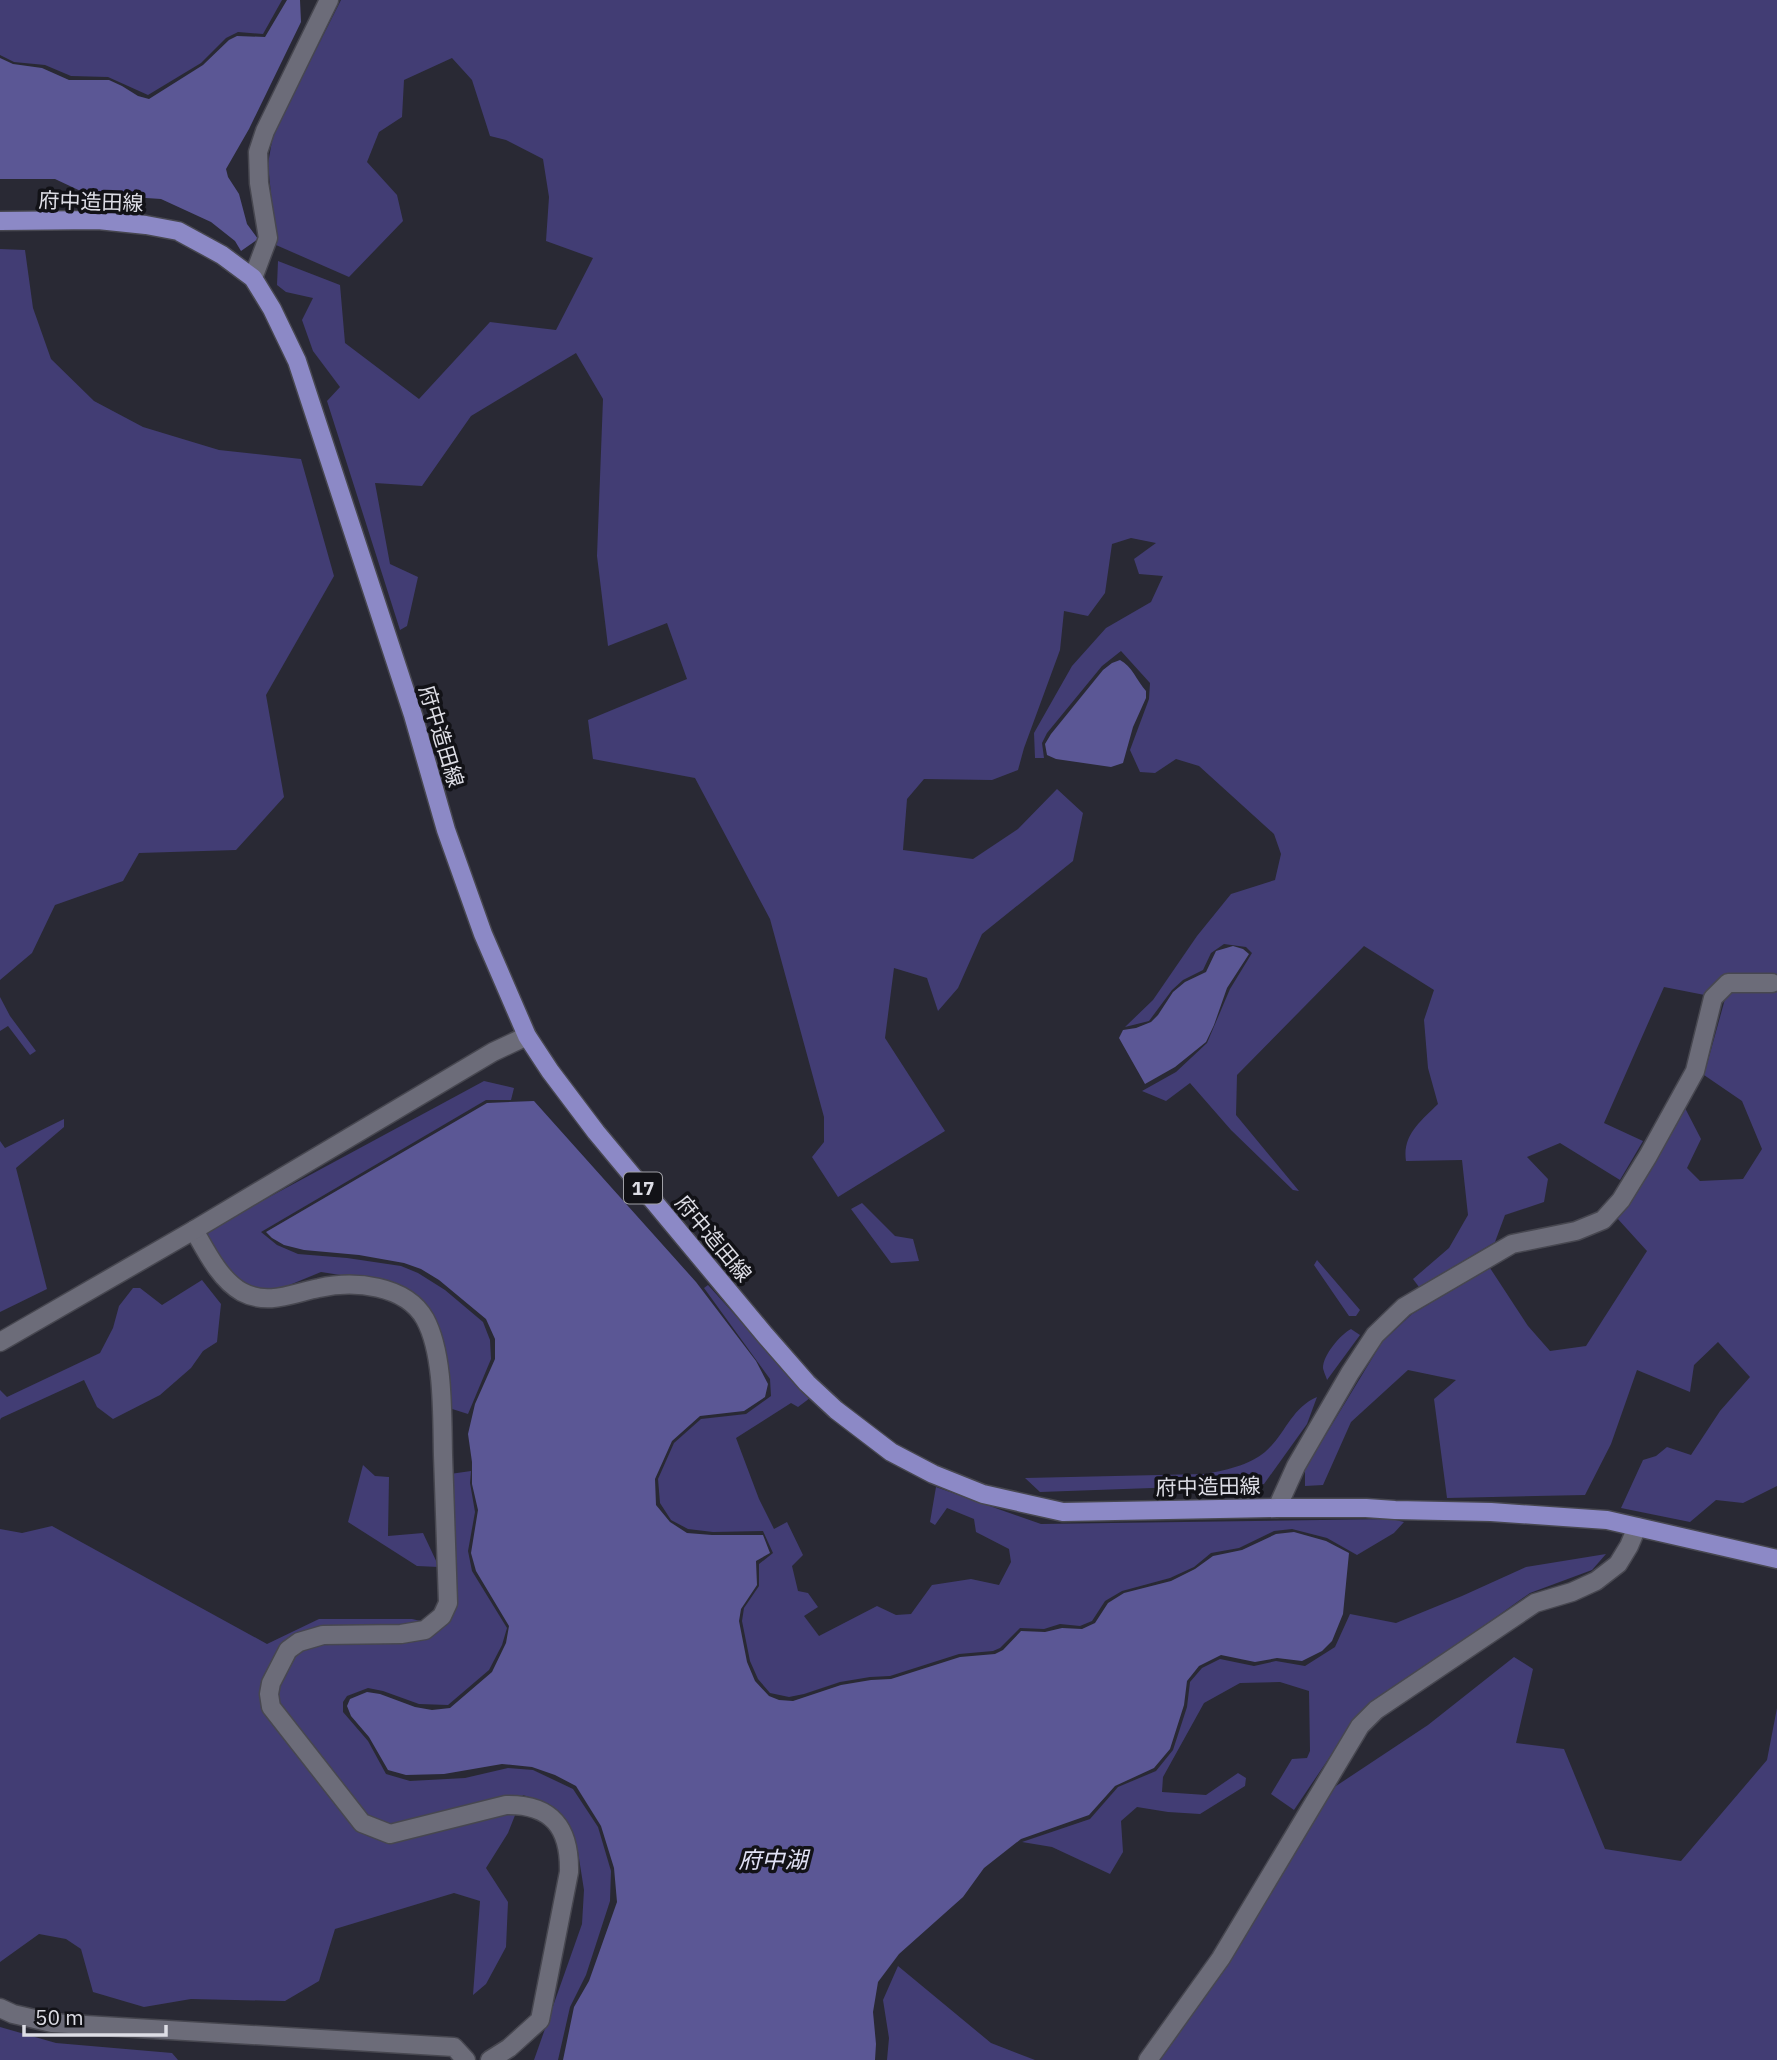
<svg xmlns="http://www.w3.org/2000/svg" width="1777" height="2060" font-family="'IBM Plex Sans','Noto Sans JP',sans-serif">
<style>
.green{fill:#423d74}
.water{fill:#5b5795}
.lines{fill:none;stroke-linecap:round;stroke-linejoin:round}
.street-casing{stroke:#474750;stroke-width:21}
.secondary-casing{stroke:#474750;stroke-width:21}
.primary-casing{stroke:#474750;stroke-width:21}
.street{stroke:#6c6c79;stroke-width:18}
.secondary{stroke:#6c6c79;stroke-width:18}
.primary{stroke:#8c89c6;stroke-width:18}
.labels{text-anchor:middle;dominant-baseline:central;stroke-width:7;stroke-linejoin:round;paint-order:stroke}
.shield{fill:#121217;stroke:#a0a0a7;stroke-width:2}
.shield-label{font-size:19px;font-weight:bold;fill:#dddde5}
.street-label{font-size:21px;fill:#dddde5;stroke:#121217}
.water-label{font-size:23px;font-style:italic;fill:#e0e1f4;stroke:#121217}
</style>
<rect width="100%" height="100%" fill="#292934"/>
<path class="green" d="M0 0H282L263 34 238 32 226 38 201 63 148 95 108 77 71 76 45 65 14 62 0 55Z
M341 0H1777V1486L1743 1503 1716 1500 1690 1522 1621 1508 1643 1460 1656 1456 1667 1447 1691 1455 1720 1411 1750 1377 1718 1342 1694 1365 1690 1392 1637 1370 1611 1444 1585 1495 1447 1498 1434 1399 1456 1380 1408 1370 1351 1422 1323 1485 1305 1486V1469L1382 1342 1412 1314 1490 1268 1528 1326 1550 1351 1586 1346 1647 1251 1617 1218 1685 1108 1701 1139 1687 1168 1700 1181 1743 1179 1762 1149 1742 1101 1704 1075 1725 999 1664 987 1604 1123 1643 1141 1620 1180 1560 1143 1527 1157 1548 1179 1544 1202 1505 1215 1495 1242 1419 1287 1413 1279 1449 1248 1468 1215 1462 1160 1406 1161C1402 1135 1421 1121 1438 1104L1428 1068 1424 1020 1434 990 1364 946 1237 1075 1236 1115 1299 1191 1293 1190 1231 1130 1190 1083 1166 1101 1142 1091 1176 1072 1207 1043 1230 989 1252 953 1246 947 1224 944 1211 953 1203 970 1183 980 1172 990 1149 1021 1125 1027 1153 1000 1197 936 1231 894 1275 880 1281 854 1274 834 1199 766 1176 759 1155 773 1140 772 1130 750 1149 699 1150 683 1121 651 1102 666 1047 733 1042 743 1044 758H1035L1034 733 1072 666 1106 628 1151 602 1163 576 1139 574 1134 559 1156 543 1131 538 1112 544 1105 593 1088 616 1064 611 1060 650 1024 748 1018 770 992 780 924 779 907 799 903 850 973 859 1018 829 1057 789 1083 813 1073 861 982 934 958 988 938 1011 927 978 894 968 885 1038 945 1131 838 1197 812 1157 824 1142V1117L770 919 695 778 593 759 588 720 687 679 667 623 608 646 597 556 603 399 576 353 471 416 422 486 375 483 390 564 418 577 407 626 400 630 327 401 340 387 313 351 302 320 313 298 286 292 277 285 278 261 340 285 345 343 419 399 490 322 556 330 593 258 546 241 549 197 543 159 506 140 490 136 472 80 452 58 404 80 402 117 379 132 367 162 397 195 403 221 349 277 276 245 268 164 273 135Z
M0 249 25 250 33 308 51 359 94 401 143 427 219 450 301 459 334 576 266 695 284 797 236 850 139 853 123 881 55 905 32 953 0 980Z
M0 997 10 1016 36 1051 30 1055 8 1026 0 1031Z
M484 1081 514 1088 511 1100H486L261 1232 277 1245 298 1254 347 1258 401 1266 418 1273 445 1290 483 1322 490 1340 491 1359 468 1414 449 1408 440 1336 385 1282 321 1272 270 1293 241 1285 226 1270 201 1234Z
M64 1119V1127L16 1168 47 1289 0 1312V1141L5 1148Z
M862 1203 895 1236 913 1239 919 1261 891 1263 851 1209Z
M1317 1260 1360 1310 1356 1316H1349L1314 1265Z
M202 1280 221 1304 217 1342 203 1351 191 1368 160 1395 113 1419 97 1407 84 1380 1 1418 0 1420V1390L7 1397 100 1353 113 1328 119 1306 133 1288H140L162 1305Z
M708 1285 810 1398 798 1407 791 1403 736 1438 759 1499 774 1529 787 1522 803 1555 792 1566 798 1591 808 1593 818 1607 804 1616 819 1636 877 1606 896 1615 911 1614 932 1585 971 1579 999 1585 1011 1562 1009 1549 976 1532 974 1519 947 1508 935 1525 930 1522 936 1487 1041 1524 1391 1519 1404 1522 1394 1533 1357 1555 1327 1538 1292 1529 1274 1531 1239 1548 1211 1553 1194 1567 1170 1578 1122 1591 1105 1601 1092 1621 1080 1626 1060 1624 1044 1629 1020 1628 1000 1648 993 1651 959 1654 890 1676 870 1677 840 1682 804 1694 789 1697 770 1693 758 1679 750 1661 742 1621 744 1608 759 1586V1564L773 1553 763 1531 713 1532 688 1529 671 1520 660 1503 658 1479 674 1443 701 1419 746 1414 771 1396 770 1379 704 1288Z
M1351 1329 1360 1335 1327 1380C1327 1379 1323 1370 1323 1368 1323 1355 1340 1335 1351 1329Z
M1317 1397 1307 1424 1264 1484 1040 1492 1025 1478 1204 1474C1223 1471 1250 1465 1265 1452 1285 1435 1291 1408 1317 1397Z
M363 1465 375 1476 389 1477 388 1536 423 1533 439 1567 417 1566 348 1522Z
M471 1471 470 1483 475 1512 468 1551 472 1571 507 1628 502 1645 489 1670 448 1705 419 1704 383 1691 368 1688 347 1696 343 1702V1712L368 1741 386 1774 410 1781 465 1778 508 1768 533 1770 573 1789 598 1827 611 1871 610 1901 586 1975 570 2007 558 2060H534L582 1924 584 1890 578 1852 569 1829 549 1804 523 1795 508 1833 486 1868 508 1902 506 1947 486 1984 473 1995 480 1901 454 1893 335 1929 319 1981 285 2001 191 1999 144 2007 93 1992 81 1949 66 1939 39 1934 0 1962V1529L22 1533 52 1526 267 1644 319 1619H412L438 1625 450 1474Z
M1606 1554 1592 1570 1530 1593 1358 1715 1294 1810 1271 1794 1292 1759 1307 1758 1310 1751 1309 1691 1280 1682 1240 1683 1204 1703 1163 1777 1162 1792 1206 1795 1238 1773 1246 1778 1245 1786 1200 1814 1168 1812 1137 1807 1121 1821 1123 1852 1110 1874 1052 1847 1022 1842 1090 1819 1118 1787 1156 1771 1173 1750 1187 1707 1190 1682 1202 1668 1220 1659 1254 1666 1276 1661 1305 1666 1335 1647 1350 1614 1396 1623 1462 1596 1526 1567Z
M1514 1657 1533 1669 1516 1743 1564 1749 1605 1849 1681 1861 1767 1760 1777 1708V2060H1158L1330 1790 1428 1725Z
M898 1966 991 2043 1035 2060H887L889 2038 883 2000Z
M0 2027 56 2043 172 2053 178 2060H0Z"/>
<path class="water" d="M287 0H300L301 22 249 129 226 169 228 177 239 194 247 224 258 239 241 251 235 241 211 222 161 199 87 194 55 179H0V58L13 64 42 68 69 80H109L122 86 138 96 149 99 203 65 229 40 237 36 265 37Z
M1120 660C1132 666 1137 681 1146 691V698L1133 727 1123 763 1111 767 1056 759 1047 755 1045 744 1051 734 1103 670 1112 663Z
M1233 946 1243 949 1249 954 1227 988 1214 1025 1206 1042 1175 1067 1145 1084 1119 1038 1123 1030 1136 1028 1151 1022 1158 1015 1173 992 1185 982 1206 972 1216 951Z
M534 1101 696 1282 756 1361 768 1384 765 1397 744 1411 700 1416 672 1441 655 1479 656 1505 670 1522 687 1533 712 1535H763L770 1553 756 1561 757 1585 741 1609 739 1621 747 1662 755 1681 769 1696 779 1700 793 1701 841 1685 871 1680 891 1679 960 1657 995 1654 1003 1650 1021 1631 1045 1632 1062 1628 1082 1629 1095 1623 1108 1603 1124 1593 1171 1581 1195 1569 1213 1556 1242 1550 1276 1534 1294 1532 1326 1541 1349 1553 1343 1614 1332 1641 1322 1651 1302 1661 1277 1658 1255 1662 1221 1655 1199 1666 1187 1681 1184 1705 1170 1749 1154 1768 1115 1786 1089 1815 1021 1839 984 1868 963 1897 899 1954 878 1982 873 2012 876 2044 875 2060H563L574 2007 589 1981 617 1902 614 1868 601 1826 576 1786 555 1775 532 1767 502 1764 444 1774 406 1775 388 1770 369 1737 351 1716 347 1706 350 1699 367 1692 380 1694 415 1707 432 1710 450 1708 492 1672 506 1643 509 1626 476 1571 471 1553 478 1510 472 1484V1462L468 1434 475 1404 495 1359V1339L486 1319 439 1280 421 1269 404 1263 359 1255 304 1250 284 1245 272 1238 266 1232 487 1103Z"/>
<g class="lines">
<defs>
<path id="street" d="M253 278 268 238 259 183 258 152 265 131 329 0
M194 1230C206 1251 220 1280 242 1292 268 1306 293 1293 319 1288 354 1280 406 1285 425 1319 444 1354 442 1415 443 1455 445 1504 446 1554 448 1603L442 1616 425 1630 401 1634 323 1635 299 1642 288 1650 271 1683 269 1694 271 1707 362 1823 390 1834 506 1805C552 1804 570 1828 569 1872L540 2020 509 2048 490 2060
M1277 1508 1296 1466 1350 1373 1375 1335 1404 1307 1512 1244 1576 1231 1603 1220 1621 1200 1648 1156 1695 1071 1713 998 1728 983H1772
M1148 2060 1221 1958 1360 1726 1376 1710 1535 1603 1572 1592 1596 1581 1618 1564 1629 1546 1637 1527"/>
<path id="secondary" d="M0 1342 194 1230 493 1052 527 1036
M0 2008 13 2014 52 2023 454 2047 466 2060"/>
<path id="primary" d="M0 221 98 220 146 225 178 231 222 255 253 278 272 309 297 361 413 715 446 830 483 934 527 1036 550 1071 596 1132 765 1335 807 1383 836 1410 891 1452 933 1474 983 1494 1063 1512 1277 1508H1366L1395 1510 1491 1512 1607 1520 1777 1559"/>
</defs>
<use href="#street" class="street-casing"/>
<use href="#secondary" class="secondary-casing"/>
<use href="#primary" class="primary-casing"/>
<use href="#street" class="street"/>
<use href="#secondary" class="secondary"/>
<use href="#primary" class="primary"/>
</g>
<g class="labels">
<rect class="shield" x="624" y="1172.5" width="38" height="31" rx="5"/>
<g class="shield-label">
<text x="643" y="1188">17</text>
</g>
<g class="street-label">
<text transform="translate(91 201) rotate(2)">府中造田線</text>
<text transform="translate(442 736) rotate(73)">府中造田線</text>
<text transform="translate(714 1238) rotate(50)">府中造田線</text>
<text transform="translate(1208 1486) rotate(-1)">府中造田線</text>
</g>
<g class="water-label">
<text x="773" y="1859">府中湖</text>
</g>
</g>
<path d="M24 2025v10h142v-10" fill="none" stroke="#dddde5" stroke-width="3.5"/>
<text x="35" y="2025" font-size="21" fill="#dddde5" stroke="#121217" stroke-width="5" paint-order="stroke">50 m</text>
</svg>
